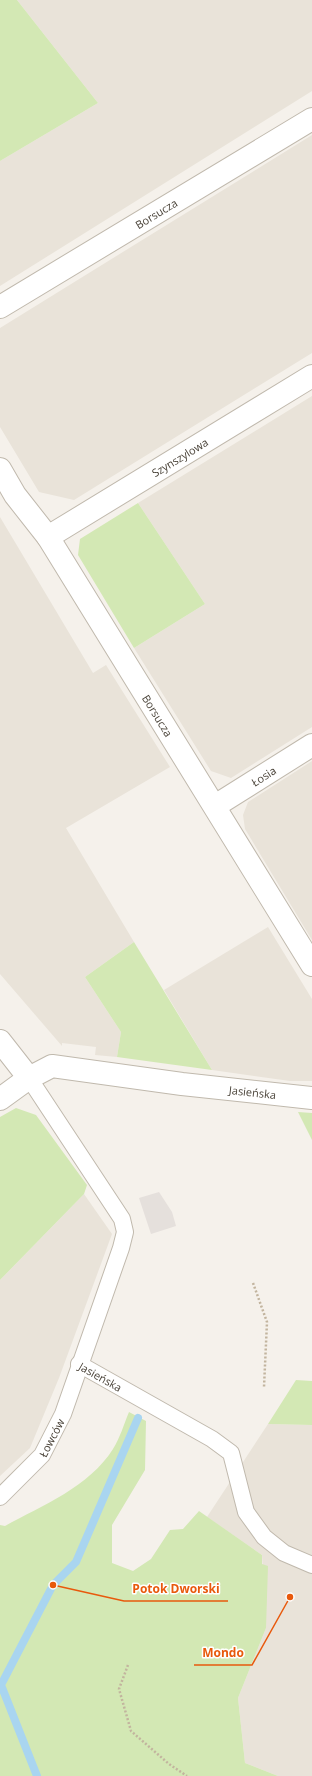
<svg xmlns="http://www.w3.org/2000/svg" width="312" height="1776" font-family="'Open Sans',sans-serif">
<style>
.residential{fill:#e9e3d9}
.industrial{fill:#e5e0dc}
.green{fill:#d3e8b4}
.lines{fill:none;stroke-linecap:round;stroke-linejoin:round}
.stream{stroke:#a9d5f0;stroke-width:8}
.service-casing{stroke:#c0b9ad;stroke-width:18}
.minor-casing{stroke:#c0b9ad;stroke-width:24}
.path{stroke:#c2b49e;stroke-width:2.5;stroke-dasharray:2 2;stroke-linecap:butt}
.service{stroke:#fff;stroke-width:16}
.minor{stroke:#fff;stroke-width:22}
.labels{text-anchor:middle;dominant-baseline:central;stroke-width:3;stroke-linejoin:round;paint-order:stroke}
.street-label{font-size:11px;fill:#494238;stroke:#fff}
.leader{fill:none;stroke:#e8590c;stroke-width:1.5}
.callout-dot{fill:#e8590c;stroke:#fff;stroke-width:1.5}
.callout-label{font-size:12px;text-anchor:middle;font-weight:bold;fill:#e8590c;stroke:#fff;stroke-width:3;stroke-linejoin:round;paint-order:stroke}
</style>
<rect width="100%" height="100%" fill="#f5f1eb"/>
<path class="residential" d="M17 0H312V91L0 286V161L98 103Z
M312 135V353L74 500 39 492 0 427V328Z
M312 396V727L231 778 211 771 134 648 205 604 138 503Z
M0 517 93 673 106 665 170 767 66 828 134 942 85 977 121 1032 117 1057 95 1055 96 1047 62 1043V1046L0 974Z
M312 761V940L245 829 243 815 248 802Z
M268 927 312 999V1081H290L212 1070 164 990Z
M84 1194 112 1234 59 1378 30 1448 0 1476V1280Z
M268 1424 312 1425V1776H278L245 1763 238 1698 266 1628 262 1555 207 1517Z"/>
<path class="industrial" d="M159 1192 172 1212 176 1226 151 1234 139 1198Z"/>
<path class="green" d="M0 0H17L98 103 0 161Z
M138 503 205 604 134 648 78 555 80 539Z
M134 942 212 1070 117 1057 121 1032 85 977Z
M16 1108 36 1115 87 1185 84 1194 0 1280V1117Z
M298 1112 312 1113V1140Z
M296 1380 312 1381V1425L268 1424Z
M129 1412 146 1421 145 1470 112 1525V1563L133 1571 151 1559 170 1530 183 1529 199 1511 262 1555V1564L268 1566 266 1628 238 1698 245 1763 278 1776H0V1525L5 1526C43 1505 89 1487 113 1449 120 1438 124 1424 129 1412Z"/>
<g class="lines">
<path class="stream" d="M37 1776 1 1685 53 1585 76 1562 138 1418"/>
<defs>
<g id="service">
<path id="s1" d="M79 1364 212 1439 231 1453 246 1512 264 1537 284 1553 312 1565"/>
<path id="s2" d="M0 1497 42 1455 63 1414 121 1248 125 1232 122 1219 29 1078"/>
</g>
<g id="minor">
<path id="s3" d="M0 307 312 119"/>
<path id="s4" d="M0 469 15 495 48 537 312 965"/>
<path id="s5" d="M48 537 312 376"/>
<path id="s6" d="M215 806 312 745"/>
<path d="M0 1041 29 1078"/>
<path id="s7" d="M0 1099 29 1078 52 1066 182 1084 312 1098"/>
</g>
</defs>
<use href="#service" class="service-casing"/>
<use href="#minor" class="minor-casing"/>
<path class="path" d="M253 1283 267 1322 264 1387
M128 1665 119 1689 131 1731 169 1764 187 1776"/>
<use href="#service" class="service"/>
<use href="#minor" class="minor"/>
</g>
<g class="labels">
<g class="street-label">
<text stroke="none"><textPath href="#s3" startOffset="182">Borsucza</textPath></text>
<text stroke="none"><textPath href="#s5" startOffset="154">Szynszylowa</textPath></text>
<text stroke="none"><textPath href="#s4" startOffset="293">Borsucza</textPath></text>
<text stroke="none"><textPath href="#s6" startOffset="57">Łosia</textPath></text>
<text stroke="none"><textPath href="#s7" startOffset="264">Jasieńska</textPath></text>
<text stroke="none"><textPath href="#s1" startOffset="25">Jasieńska</textPath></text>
<text stroke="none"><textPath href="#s2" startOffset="79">Łowców</textPath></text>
</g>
</g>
<path class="leader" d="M53 1585L124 1601H228M290 1597L252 1665H194"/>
<g class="callout-dot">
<circle cx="53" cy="1585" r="4"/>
<circle cx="290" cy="1597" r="4"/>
</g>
<g class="callout-label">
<text x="176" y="1593">Potok Dworski</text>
<text x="223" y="1657">Mondo</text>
</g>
</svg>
